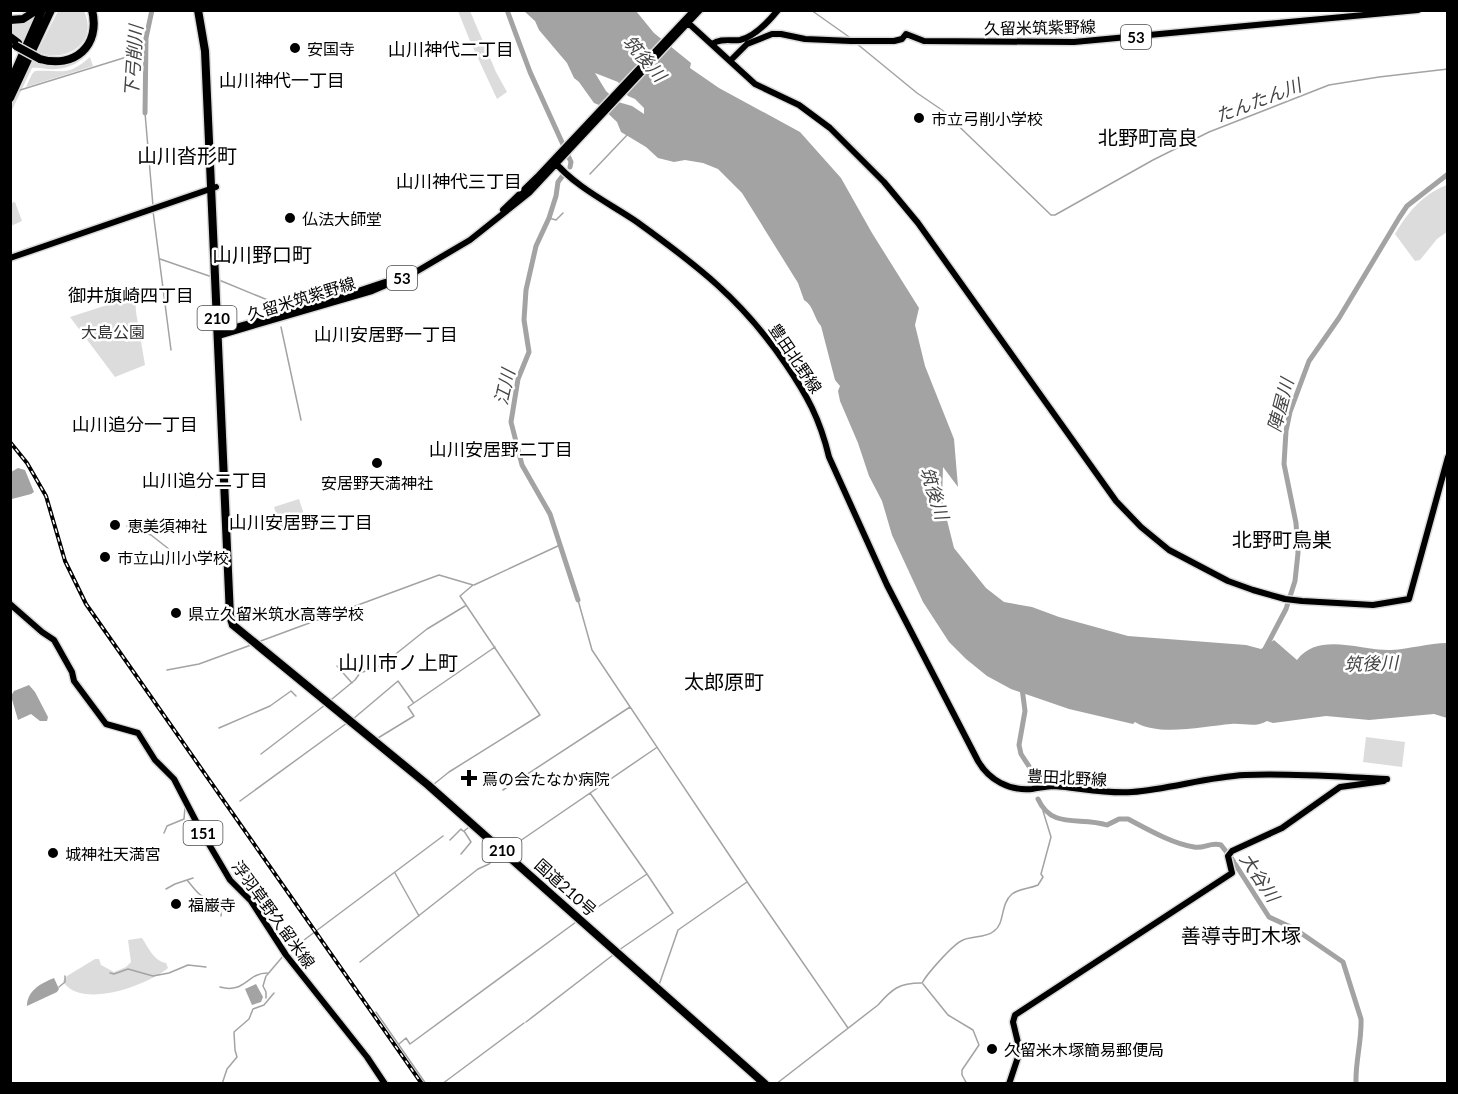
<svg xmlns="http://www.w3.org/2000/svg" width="1458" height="1094" font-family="Lato,'Noto Sans JP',sans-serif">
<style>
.green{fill:#dcdcdc}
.water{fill:#a3a3a3;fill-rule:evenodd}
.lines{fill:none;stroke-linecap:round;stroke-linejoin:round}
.stream{stroke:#a3a3a3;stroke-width:1.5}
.river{stroke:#a3a3a3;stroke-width:5}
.major-casing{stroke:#dbdbdb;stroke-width:9}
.highway-casing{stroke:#dbdbdb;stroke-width:11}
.major{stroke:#000;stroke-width:6}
.highway{stroke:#000;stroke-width:8}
.rail-casing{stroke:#000;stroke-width:4}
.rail{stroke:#fff;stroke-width:1.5;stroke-dasharray:4.5;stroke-linecap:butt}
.highway-bridge-casing{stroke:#dbdbdb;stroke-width:11;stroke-linecap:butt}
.highway-bridge{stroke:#000;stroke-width:8}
.poi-dot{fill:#000;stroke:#fff;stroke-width:2}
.labels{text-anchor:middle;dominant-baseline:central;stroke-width:5;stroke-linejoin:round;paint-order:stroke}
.shield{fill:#fff;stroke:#4c4c4c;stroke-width:1.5}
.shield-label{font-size:15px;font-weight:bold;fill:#000}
.street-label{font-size:16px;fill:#000;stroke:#fff}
.poi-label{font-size:16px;fill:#000;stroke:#fff;text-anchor:start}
.park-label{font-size:16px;fill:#333;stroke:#fff}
.neighbourhood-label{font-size:18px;fill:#000;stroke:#fff}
.water-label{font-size:18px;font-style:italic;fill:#444;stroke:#fff}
.quarter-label{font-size:20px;fill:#000;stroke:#fff}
</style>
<rect width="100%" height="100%" fill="#fff"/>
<path class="green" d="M40 11 25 45 11 34 10 22Z
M58 11H84C99 43 66 64 37 52Z
M94 11H97C102 39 88 67 56 69 48 70 40 67 32 68L11 112V106L34 58 43 62 86 50Z
M458 11H470L496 72 507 92 497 99 470 41Z
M90 57 93 66 26 87 32 74 35 71C61 69 67 78 90 57Z
M1447 185V232L1437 239 1420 260 1415 261 1395 234C1408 212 1423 194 1447 185Z
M15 202 22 221 11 226V203Z
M135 296 136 312 145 365 115 377 70 317Z
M299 499 306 521 281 530 274 507Z
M1366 737 1405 742 1402 767 1363 762Z
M142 938C148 947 154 961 166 963L168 968C148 985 83 1009 64 983L63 981 67 976 95 959H99L101 965 114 972 126 967 131 962 128 940Z"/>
<path class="water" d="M524 11H636L654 33 691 63 690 68 719 88 800 132 841 178 872 233 919 308 915 325 925 366 954 439 958 487 943 467 942 500 954 548 986 588 1004 602 1032 607 1059 617 1128 636 1246 645 1261 649 1274 640 1297 660C1318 631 1362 651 1391 650 1410 649 1429 643 1447 643V718L1434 714 1369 720 1326 716 1273 723 1267 721C1256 728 1244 723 1231 724 1206 726 1158 737 1135 722L1133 724 1069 709 1011 689 987 676 966 659 949 642 923 602 892 535 882 501 869 476 858 443 840 401 838 391 840 386 835 380 821 326C814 319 814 306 804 300L798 283 742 193 718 169 703 163 685 160 674 162 658 158 646 147 621 132 617 122 599 105 594 103 579 82 574 78 567 63 539 30 535 21ZM595 73 618 82 628 96 635 99 644 108V114L632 106 618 102 606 91Z
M18 468 25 470 34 492 31 494 12 499 11 472Z
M29 685 35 692 48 717 47 721H40L31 714 18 720 11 696 14 691Z
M54 978 59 989 57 992 27 1006C27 991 41 983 54 978Z
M256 984 263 997 261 1002 252 1005 245 989Z"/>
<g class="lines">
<path class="stream" d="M811 10 852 39
M856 43 917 93 942 110 1051 215H1055L1153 160 1209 132 1329 85 1379 77 1448 69
M17 91 146 51
M145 113 153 206
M590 174 629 133
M153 211 171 350
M549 218 556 220 563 213
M23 250 41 244
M160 259 212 277
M219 280 275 303 277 309
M281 327 301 420
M127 526 151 535 188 564
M474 585 560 545
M578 600 592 650 750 886 848 1028
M258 642 439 575 473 585 460 596 540 715 449 772 434 784
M337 666 352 683
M167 670 199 664 251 645
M332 699 355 680 360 673 382 665 427 629 465 606
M353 719 398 681 413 702
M219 728 270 706 291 691 296 696
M378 738 414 716 408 707 495 647
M261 754 325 705
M503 790 630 707
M240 801 347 723
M164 833 167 826 184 819 185 807
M450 840 461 829 463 831
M507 847 517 843 656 748
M461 854 471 842 464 831 469 827
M395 873 419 916
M187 880C195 889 200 900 215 899L222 905 221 916
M166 889 175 884 193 878
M583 917 647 874 590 793
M619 950 673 913 647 874
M288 952 443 836
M360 962 478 869 489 864 500 852
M110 973 114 974 128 969 153 976 169 973 188 965 206 967
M267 975 284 955
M266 976 263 986 266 992V998
M922 983C927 974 953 944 963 940 972 936 986 938 994 931 1005 924 1000 904 1012 894 1020 888 1029 889 1038 885L1043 877 1041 874 1051 837 1043 811
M923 984 948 1015 973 1030 979 1045 962 1070V1075L967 1084
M659 985 678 930 747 882
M59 987 65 982V976
M220 987C245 994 247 973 267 973
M376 1012 426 1084
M526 1022 613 955
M399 1044 406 1038 410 1044 576 922
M222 1084 227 1069 237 1057 235 1050 234 1032 249 1019 253 1009 264 1005 274 993
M442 1084 524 1023
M776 1084 878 1005C892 989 899 983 921 983
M1445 1084H1446"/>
<path class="river" d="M507 10 530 72 571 162 570 167
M145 113 146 38 152 10
M564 174 558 182 556 196 549 218 536 246 526 290 524 320 529 352 518 379 511 422 522 465 550 514 578 600
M1265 649 1286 609 1295 581 1298 553 1296 523 1284 464 1286 431 1290 412 1309 361 1339 318 1399 218 1407 206 1448 174
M1022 688 1025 711 1019 745 1021 754 1034 774
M1038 799C1052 830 1080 816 1107 825L1119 819H1128C1147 829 1173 844 1194 847 1204 849 1210 842 1221 845L1232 859 1269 917 1295 929 1343 962 1361 1019C1362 1041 1355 1062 1356 1084"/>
<defs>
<path id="major" d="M685 20 755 84 799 105 830 128 884 182 918 223 1116 501 1141 527 1169 550 1228 581 1253 590 1285 599 1302 601 1373 605 1409 599 1448 457
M712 44C721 38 730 41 740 40 755 37 769 21 778 10
M731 60 747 44 772 34H781L805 39 851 41H894L902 39 906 34 924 41 1074 42 1418 10
M553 160C575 187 609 203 637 222 698 266 742 300 785 363 807 395 820 419 829 457L887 585 978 761C989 780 1009 791 1032 789 1040 788 1046 786 1054 786 1081 788 1105 794 1132 792 1170 789 1207 777 1245 775 1292 773 1340 777 1387 779
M503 210 537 177 694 10
M10 258 216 187
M218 336 372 291 414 273 470 240 529 193 700 10
M218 336 222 331 334 299 385 282
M10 604 42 632 54 640 72 672 74 681 106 724 138 733 155 760 174 779 200 829 230 880 251 901 286 955 367 1057 385 1084
M1009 1084 1020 1051 1013 1022 1015 1015 1232 873 1228 856 1232 851 1282 828 1340 787 1384 781"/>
<path id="highway" d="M198 10 205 51 230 616 233 625
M10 20 23 19 37 10
M10 37 18 43
M40 59C74 69 101 46 92 10
M10 83 42 10
M10 98 51 10
M233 625 428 785 765 1084"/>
</defs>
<use href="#major" class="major-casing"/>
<use href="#highway" class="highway-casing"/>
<use href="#major" class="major"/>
<use href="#highway" class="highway"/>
<defs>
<path id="rail" d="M10 442 27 463 46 496 65 561 86 604 422 1084"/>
</defs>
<use href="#rail" class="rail-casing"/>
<use href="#rail" class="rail"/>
<defs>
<path id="highway-bridge" d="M16 46 40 59"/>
</defs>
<use href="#highway-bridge" class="highway-bridge-casing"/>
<use href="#highway-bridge" class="highway-bridge"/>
</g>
<g class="poi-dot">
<circle cx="295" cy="48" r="6"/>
<circle cx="919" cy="118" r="6"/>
<circle cx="290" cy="218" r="6"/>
<circle cx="377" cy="463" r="6"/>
<circle cx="115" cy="525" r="6"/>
<circle cx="105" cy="557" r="6"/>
<circle cx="176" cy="613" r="6"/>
<path d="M466 769h6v6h6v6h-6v6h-6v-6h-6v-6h6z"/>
<circle cx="53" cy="853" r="6"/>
<circle cx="176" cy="904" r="6"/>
<circle cx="992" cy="1049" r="6"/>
</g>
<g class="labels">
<g class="shield">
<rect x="1121" y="25" width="30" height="24" rx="4.5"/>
<rect x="387" y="266" width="30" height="24" rx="4.5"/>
<rect x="197.5" y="306" width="39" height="24" rx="4.5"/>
<rect x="183.5" y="821" width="39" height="24" rx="4.5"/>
<rect x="482.5" y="838" width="39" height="24" rx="4.5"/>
</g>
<g class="shield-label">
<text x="1136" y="37">53</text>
<text x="402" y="278">53</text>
<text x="217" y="318">210</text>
<text x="203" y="833">151</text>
<text x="502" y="850">210</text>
</g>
<g class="street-label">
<text transform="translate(1040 27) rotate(-1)">久留米筑紫野線</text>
<text transform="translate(301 298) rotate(-17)">久留米筑紫野線</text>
<text transform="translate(796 358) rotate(56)">豊田北野線</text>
<text transform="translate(1067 777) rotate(3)">豊田北野線</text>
<text transform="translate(566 887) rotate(42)">国道210号</text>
<text transform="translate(274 914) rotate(54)">浮羽草野久留米線</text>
</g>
<g class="poi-label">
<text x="307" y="48">安国寺</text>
<text x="931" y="118">市立弓削小学校</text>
<text x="302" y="218">仏法大師堂</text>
<text x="377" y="482" text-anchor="middle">安居野天満神社</text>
<text x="127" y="525">恵美須神社</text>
<text x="117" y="557">市立山川小学校</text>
<text x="188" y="613">県立久留米筑水高等学校</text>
<text x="482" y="778">蔦の会たなか病院</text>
<text x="65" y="853">城神社天満宮</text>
<text x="188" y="904">福巌寺</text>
<text x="1004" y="1049">久留米木塚簡易郵便局</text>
</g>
<g class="park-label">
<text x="113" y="331">大島公園</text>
</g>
<g class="neighbourhood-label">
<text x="451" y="49">山川神代二丁目</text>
<text x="282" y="80">山川神代一丁目</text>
<text x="459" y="181">山川神代三丁目</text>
<text x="131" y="295">御井旗崎四丁目</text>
<text x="386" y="334">山川安居野一丁目</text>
<text x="135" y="424">山川追分一丁目</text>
<text x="501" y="449">山川安居野二丁目</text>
<text x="205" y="480">山川追分二丁目</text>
<text x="301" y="522">山川安居野三丁目</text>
</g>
<g class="water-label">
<text transform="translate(645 58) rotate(49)">筑後川</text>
<text transform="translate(133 61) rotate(-86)">下弓削川</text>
<text transform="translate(1258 100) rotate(-21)">たんたん川</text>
<text transform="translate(504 387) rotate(-77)">江川</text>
<text transform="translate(1280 405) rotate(-75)">陣屋川</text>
<text transform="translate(935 493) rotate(72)">筑後川</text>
<text transform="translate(1371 663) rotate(-2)">筑後川</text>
<text transform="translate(1260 877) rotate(56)">大谷川</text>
</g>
<g class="quarter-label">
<text x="1148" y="137">北野町高良</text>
<text x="187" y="155">山川沓形町</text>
<text x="262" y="254">山川野口町</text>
<text x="1282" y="539">北野町鳥巣</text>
<text x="398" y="662">山川市ノ上町</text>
<text x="724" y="681">太郎原町</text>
<text x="1241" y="935">善導寺町木塚</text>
</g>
</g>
<rect width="1458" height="1094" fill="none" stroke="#000000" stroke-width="24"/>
</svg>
